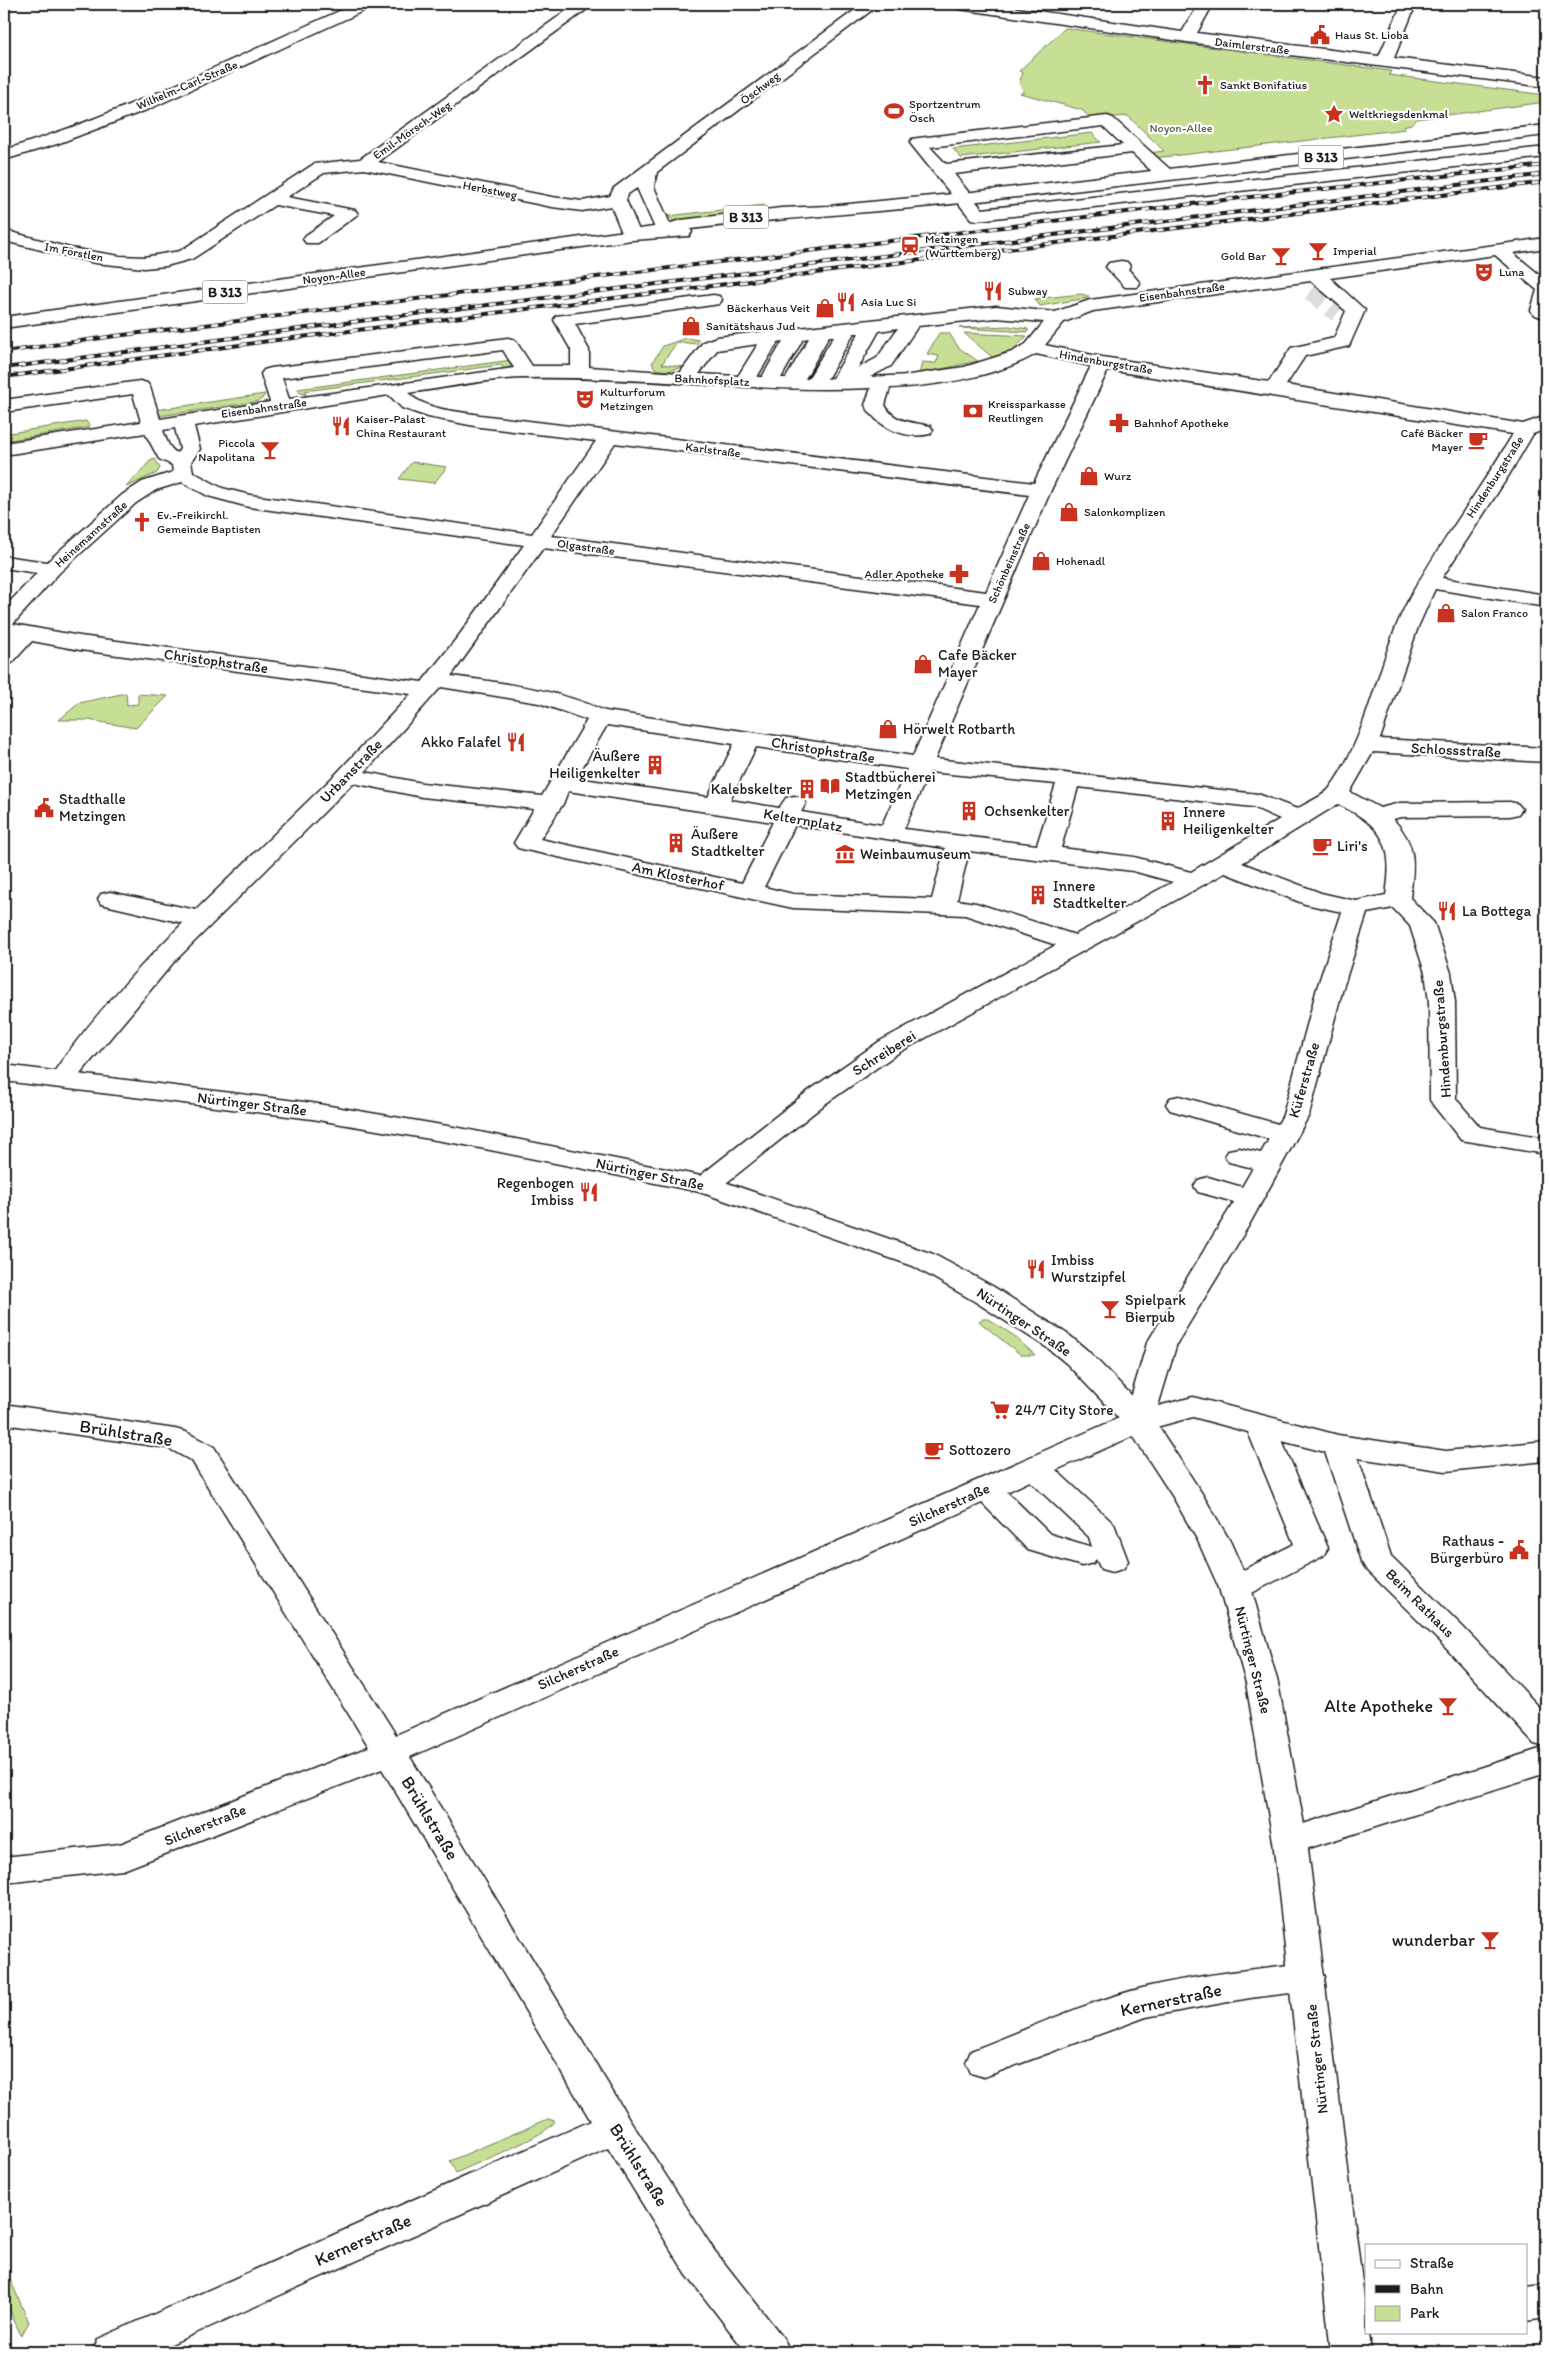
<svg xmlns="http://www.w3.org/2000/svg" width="1550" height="2356" font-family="Itim,sans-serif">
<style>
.green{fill:#c7df95;stroke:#727e58}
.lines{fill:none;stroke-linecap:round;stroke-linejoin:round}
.minor-tunnel{stroke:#ddd;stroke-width:17;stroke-dasharray:17 9;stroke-linecap:butt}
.minor-casing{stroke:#1c1c1c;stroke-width:3}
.major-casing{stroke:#1c1c1c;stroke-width:3}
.minor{fill:#fff;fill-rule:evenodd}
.major{fill:#fff;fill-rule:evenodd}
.rail-casing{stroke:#1c1c1c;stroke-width:4}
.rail{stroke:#fff;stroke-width:2.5;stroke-dasharray:7;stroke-linecap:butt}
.labels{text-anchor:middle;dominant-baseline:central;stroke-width:4.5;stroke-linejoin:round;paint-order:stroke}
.far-poi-label{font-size:12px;fill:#1c1c1c;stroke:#fff;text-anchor:start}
.far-street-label{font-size:12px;fill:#1c1c1c;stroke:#fff}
.far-park-label{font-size:12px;fill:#586046;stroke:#fff}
.shield{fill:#fff;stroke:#606060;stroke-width:1}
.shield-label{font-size:14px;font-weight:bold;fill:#1c1c1c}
.poi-label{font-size:15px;fill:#1c1c1c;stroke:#fff;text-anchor:start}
.street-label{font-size:15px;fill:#1c1c1c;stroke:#fff}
.near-street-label{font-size:18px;fill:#1c1c1c;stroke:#fff}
.near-poi-label{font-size:18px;fill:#1c1c1c;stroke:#fff;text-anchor:end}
</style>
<rect width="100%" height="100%" fill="#fff"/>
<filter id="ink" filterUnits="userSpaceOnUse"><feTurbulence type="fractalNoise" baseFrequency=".02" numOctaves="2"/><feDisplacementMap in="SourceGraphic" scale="10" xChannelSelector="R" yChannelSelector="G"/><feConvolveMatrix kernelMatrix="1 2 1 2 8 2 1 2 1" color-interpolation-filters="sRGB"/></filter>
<g filter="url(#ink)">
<path class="green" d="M1065 28 1391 71 1389 75 1546 95V102L1417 119 1411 124 1403 126 1406 129 1154 158 1149 153 1164 151 1128 116 1091 119 1082 110 1020 93 1024 91 1019 83 1023 73 1019 71Z
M1092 133 1101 142 961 158 953 149Z
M764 205 769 211 675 222 668 216Z
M1081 294 1089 296 1088 298 1040 306 1035 299Z
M1009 326 1028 329V332L959 328Z
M939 333H949L959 348 978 361 919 374 922 362 936 363 939 356 927 354Z
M964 333 1027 336 1016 347 993 358Z
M686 338 699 340 697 344 677 342 662 364 684 367 667 371 655 369 652 363 663 346Z
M512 360 510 367 504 369 501 365 305 391 306 395 299 392 298 389Z
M265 394 262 399 255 402 159 416 156 410Z
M86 421 90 427 4 441V434Z
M155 459 160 468 157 473 126 487 150 461Z
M412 462 447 467 434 483 399 479Z
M126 693 127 705 138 704V694L168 696 136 728 88 720H59L79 703Z
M983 1319H988L1013 1335 1035 1355H1021L982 1324 979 1321Z
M548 2119 555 2121C549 2135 474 2164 456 2173L450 2161Z
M4 2266 29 2322 21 2336 4 2297Z"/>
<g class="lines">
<path class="minor-tunnel" d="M1310 292 1337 314"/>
<defs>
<path id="minor" d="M355 4H375L372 7 149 109 57 144 4 160V150C126 113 239 55 355 4Z
M576 4H594L378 162 552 197 582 201 610 196 614 188 863 4H880L657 172 654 187 673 231 670 235H658L637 188 628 194 626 200 641 235 638 239H626L623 235 611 206 582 211 552 207 364 169 324 173 287 197 349 209 355 210 358 214 318 243H306L303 239 306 235 334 216 275 205 192 259 166 266 144 268 95 263 4 241V230L70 248 120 256 144 257 180 251 314 164 360 159Z
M951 4H989L1182 32 1199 4H1213L1197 33 1379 56 1402 4H1416L1394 58 1546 77V87L1187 42 959 9Z
M1107 116 1113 118 1172 171 1174 175 1172 179H1160L1132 153 954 174 982 209 1546 147V157L977 220 971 219 910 143 912 139 918 138ZM1103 126 1123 145 946 164 930 147Z
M1546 238V248L1513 253 1546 280V319L1533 314 1531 310 1537 290 1495 255 1330 278 1365 310 1349 346 1305 356 1286 385 1523 424 1546 416V429L1533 434 1509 475 1442 578 1546 595V607L1435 589 1418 627 1380 739 1546 748V762L1373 752 1350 792 1380 808 1400 803 1510 802 1518 804 1522 809 1518 814 1510 816 1401 817 1393 819C1418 846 1414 865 1410 898L1434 923 1451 973 1455 1002 1456 1099 1480 1127 1546 1138V1154L1461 1140 1434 1106 1430 1100 1429 1002 1425 973 1410 926 1393 908 1367 913 1343 988 1309 1115 1249 1225 1177 1343 1158 1406 1193 1397 1338 1435 1446 1451 1546 1441V1461L1446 1471 1358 1458 1391 1556 1464 1628 1546 1714V1773L1290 1854 1278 1850 1273 1841 1278 1832 1546 1747 1534 1744 1442 1644 1366 1569 1361 1561 1325 1452 1282 1441 1328 1548 1323 1556 1246 1596 1235 1599 1224 1596 1219 1588 1224 1580 1294 1544 1248 1432 1193 1417 1149 1429 1056 1470 1114 1524 1128 1561 1123 1569 1112 1572 1101 1569 1096 1559 1093 1563 1082 1566 1028 1550 982 1503 410 1757 628 2117 714 2250 784 2339 790 2352H746L686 2274 608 2148 153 2352H92L98 2339 591 2121 382 1769 123 1870 4 1883V1857L120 1844 369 1747 192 1461 168 1448 4 1424V1404L175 1429 186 1432 214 1447 396 1735 1126 1415 1147 1343 1234 1202 1198 1192 1194 1186 1198 1180 1208 1177 1242 1187 1253 1168 1229 1162 1225 1156 1229 1150 1239 1148 1261 1153 1269 1139 1170 1110 1166 1104 1170 1098 1179 1096 1278 1124 1283 1115 1317 988 1342 912 1305 904 1225 873 898 1053 825 1104 716 1191 706 1194 696 1191 692 1185 696 1179 807 1092 880 1041 1056 945 965 915 793 908 526 850 518 848 514 843 534 809 422 797 353 783 173 963 71 1085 62 1087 53 1085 49 1079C87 1023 135 971 183 923L101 904 98 899 101 894 110 892 196 910 336 774 411 694 80 650 32 641 12 663 4 665V645L11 637 4 635V608L37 573 4 568V556L47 562 122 495 142 482 173 472 172 465 159 459 145 433 4 455V443L141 422 133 394 4 412V400L140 381 147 383 150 387 160 419 270 402 261 374 264 370 271 368 508 338 515 340 532 366H571V350L554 320 556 316 713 295 719 296 722 300 719 304 713 305 575 324 589 350V367L680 373 703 342 717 337 996 306 1055 312 1090 300ZM1311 281 1346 311 1334 338 1291 348 1269 382 1102 357 1045 345 1064 322 1093 311ZM996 318 1044 322 1026 344 1012 352 964 367 910 375 870 377 891 366 918 326ZM898 328 877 358 858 368 879 331ZM854 333H859L833 378 827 379ZM829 336H834L808 379H805ZM809 338 786 378H781L803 339ZM783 341 762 377H757L778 342ZM758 344 738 376 699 374 717 350ZM503 350 514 368 289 399 282 378ZM1036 354 1091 366 1034 483 480 415C456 411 426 410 408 393 447 388 490 378 529 378 643 376 757 393 871 388L865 405C877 427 905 440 930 434L933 430 930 426C913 422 894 423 885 405L890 388C935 386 996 377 1036 354ZM1108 370 1513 434C1480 490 1441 541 1410 597 1377 658 1371 733 1329 789 1322 797 1306 803 1297 809L1258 794 935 759 1051 490ZM389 395 402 408 428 417 480 427 596 441 532 534 250 495 222 488 193 472 191 462 200 449 194 426ZM175 428 180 449 177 453C169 449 166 439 163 430ZM615 443 1029 495 986 592 551 536ZM182 482 208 496 249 507 524 545 460 634 422 682 80 636 13 624 59 573 136 503 156 490ZM543 548 980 604 913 756 605 711C556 689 504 683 451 676ZM441 687 539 703 587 720 542 796 422 783 365 772ZM607 725 734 744 708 797 576 778ZM756 747 907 769 882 825 801 812 806 803 802 798 794 796 786 798 779 808 730 800ZM929 772 1056 784 1037 845 904 829ZM1078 787 1253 807 1280 819 1191 872 1134 857 1061 848ZM568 791 773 822 742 883 540 839 563 804ZM1338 804C1384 827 1394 844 1386 895L1356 901 1321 893 1242 863ZM795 825 945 848 932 899 793 894 764 887ZM969 851 1133 871 1173 882 1075 935 976 903 957 900ZM1030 1481 1089 1537 1092 1547 1050 1534 1007 1492Z
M1121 261 1127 262 1130 266 1128 269 1140 283 1137 287H1125L1106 267 1109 263Z
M1307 1963 1320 1967 1325 1977 1320 1987 1307 1991 1250 1998 1146 2017 984 2077 971 2073 966 2062 971 2051C1028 2029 1086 2002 1146 1987 1198 1975 1253 1969 1307 1963Z
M1544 2285 1546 2286V2318L1526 2321V2287Z"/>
<path id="major" d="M1546 125V135C1351 158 1156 183 961 203 871 213 780 218 690 229L692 232 689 236 632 240 4 328V317L661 226 681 220 781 208 828 206 963 193Z
M4 1065 312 1103 465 1129 716 1179 933 1254 994 1287 1069 1335 1087 1350 1150 1414 1201 1492 1230 1541 1251 1588 1278 1683 1307 1841 1366 2314V2332H1369L1371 2352H1331L1273 1841 1246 1683 1219 1588 1198 1541 1173 1497 1128 1428 1067 1364 1049 1349 974 1301 913 1266 700 1192 465 1145 312 1119 4 1081Z"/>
</defs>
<use href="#minor" class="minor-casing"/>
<use href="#major" class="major-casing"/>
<use href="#minor" class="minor"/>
<use href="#major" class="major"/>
<defs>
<path id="rail" d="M4 352 115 336 1241 198 1546 165
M4 368 383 318 1546 174
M4 377 269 341 1546 182"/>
</defs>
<use href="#rail" class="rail-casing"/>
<use href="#rail" class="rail"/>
</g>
</g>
<defs>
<symbol id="civic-bare" viewBox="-9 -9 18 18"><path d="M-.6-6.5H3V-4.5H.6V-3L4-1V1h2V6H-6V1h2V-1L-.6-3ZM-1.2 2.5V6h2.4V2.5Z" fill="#c8321e" stroke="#fff" stroke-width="2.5" paint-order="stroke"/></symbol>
<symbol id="church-bare" viewBox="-9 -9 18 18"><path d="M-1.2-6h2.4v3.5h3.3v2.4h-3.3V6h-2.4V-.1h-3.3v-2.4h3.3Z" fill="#c8321e" stroke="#fff" stroke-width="2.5" paint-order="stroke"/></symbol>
<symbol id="stadium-bare" viewBox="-9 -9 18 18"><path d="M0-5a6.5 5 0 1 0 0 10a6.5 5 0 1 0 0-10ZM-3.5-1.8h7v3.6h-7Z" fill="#c8321e" stroke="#fff" stroke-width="2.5" paint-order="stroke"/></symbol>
<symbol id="sight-bare" viewBox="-9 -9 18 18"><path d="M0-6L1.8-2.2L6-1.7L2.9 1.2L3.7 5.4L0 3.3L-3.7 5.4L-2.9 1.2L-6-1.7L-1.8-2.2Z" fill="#c8321e" stroke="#fff" stroke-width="2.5" paint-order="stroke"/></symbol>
<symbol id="station-bare" viewBox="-9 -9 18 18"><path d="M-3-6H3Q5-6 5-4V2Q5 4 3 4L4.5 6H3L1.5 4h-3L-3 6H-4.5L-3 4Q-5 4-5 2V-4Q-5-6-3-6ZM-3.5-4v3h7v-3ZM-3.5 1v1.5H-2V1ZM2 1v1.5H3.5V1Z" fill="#c8321e" stroke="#fff" stroke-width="2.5" paint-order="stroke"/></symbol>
<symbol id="bar-bare" viewBox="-9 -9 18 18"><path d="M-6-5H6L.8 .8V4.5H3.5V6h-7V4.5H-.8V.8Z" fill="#c8321e" stroke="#fff" stroke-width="2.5" paint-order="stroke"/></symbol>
<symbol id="theatre-bare" viewBox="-9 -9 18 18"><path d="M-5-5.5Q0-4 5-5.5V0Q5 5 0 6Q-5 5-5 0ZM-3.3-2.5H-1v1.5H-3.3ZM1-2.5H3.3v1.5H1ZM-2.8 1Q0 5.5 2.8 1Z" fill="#c8321e" stroke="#fff" stroke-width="2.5" paint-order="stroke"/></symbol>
<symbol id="restaurant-bare" viewBox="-9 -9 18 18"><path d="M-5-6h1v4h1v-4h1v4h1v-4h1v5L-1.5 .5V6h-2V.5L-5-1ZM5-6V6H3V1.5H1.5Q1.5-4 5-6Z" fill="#c8321e" stroke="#fff" stroke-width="2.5" paint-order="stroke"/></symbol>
<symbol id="shop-bare" viewBox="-9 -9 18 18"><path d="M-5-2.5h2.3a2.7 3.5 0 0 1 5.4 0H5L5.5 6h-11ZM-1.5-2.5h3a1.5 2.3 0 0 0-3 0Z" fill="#c8321e" stroke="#fff" stroke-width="2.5" paint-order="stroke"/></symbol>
<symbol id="bank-bare" viewBox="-9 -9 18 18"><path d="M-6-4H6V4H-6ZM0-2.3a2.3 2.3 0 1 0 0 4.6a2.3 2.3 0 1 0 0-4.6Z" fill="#c8321e" stroke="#fff" stroke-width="2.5" paint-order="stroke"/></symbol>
<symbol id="pharmacy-bare" viewBox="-9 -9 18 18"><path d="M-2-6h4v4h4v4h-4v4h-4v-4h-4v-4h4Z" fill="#c8321e" stroke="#fff" stroke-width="2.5" paint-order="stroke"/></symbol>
<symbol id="cafe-bare" viewBox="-9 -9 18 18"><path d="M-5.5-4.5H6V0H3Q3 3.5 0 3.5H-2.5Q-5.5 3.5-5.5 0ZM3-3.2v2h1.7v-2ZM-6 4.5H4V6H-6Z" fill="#c8321e" stroke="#fff" stroke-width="2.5" paint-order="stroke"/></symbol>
<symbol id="building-bare" viewBox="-9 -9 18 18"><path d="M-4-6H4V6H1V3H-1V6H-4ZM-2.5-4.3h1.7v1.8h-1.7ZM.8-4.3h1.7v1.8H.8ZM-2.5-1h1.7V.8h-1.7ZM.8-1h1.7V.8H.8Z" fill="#c8321e" stroke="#fff" stroke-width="2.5" paint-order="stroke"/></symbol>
<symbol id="library-bare" viewBox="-9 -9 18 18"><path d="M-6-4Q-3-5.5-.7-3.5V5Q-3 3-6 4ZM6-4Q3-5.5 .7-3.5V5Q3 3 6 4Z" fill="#c8321e" stroke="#fff" stroke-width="2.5" paint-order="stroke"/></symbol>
<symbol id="museum-bare" viewBox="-9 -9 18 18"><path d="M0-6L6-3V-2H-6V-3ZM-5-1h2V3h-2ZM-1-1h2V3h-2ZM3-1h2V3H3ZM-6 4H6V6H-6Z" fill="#c8321e" stroke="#fff" stroke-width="2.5" paint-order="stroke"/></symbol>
<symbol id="supermarket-bare" viewBox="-9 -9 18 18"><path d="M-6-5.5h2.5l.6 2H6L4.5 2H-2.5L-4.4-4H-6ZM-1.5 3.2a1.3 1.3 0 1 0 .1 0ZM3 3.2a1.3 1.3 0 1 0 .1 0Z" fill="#c8321e" stroke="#fff" stroke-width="2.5" paint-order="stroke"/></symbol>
</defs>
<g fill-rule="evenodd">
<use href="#civic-bare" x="1306" y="21" width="28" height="28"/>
<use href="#church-bare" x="1191" y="71" width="28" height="28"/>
<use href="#stadium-bare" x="880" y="97" width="28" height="28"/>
<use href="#sight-bare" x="1320" y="100" width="28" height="28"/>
<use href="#station-bare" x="896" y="232" width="28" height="28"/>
<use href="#bar-bare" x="1304" y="237" width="28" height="28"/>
<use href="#bar-bare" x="1267" y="242" width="28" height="28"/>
<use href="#theatre-bare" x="1470" y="258" width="28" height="28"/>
<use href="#restaurant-bare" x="979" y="277" width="28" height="28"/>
<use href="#restaurant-bare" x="832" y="288" width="28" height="28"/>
<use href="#shop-bare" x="811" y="294" width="28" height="28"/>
<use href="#shop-bare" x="677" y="312" width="28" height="28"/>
<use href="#theatre-bare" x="571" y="385" width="28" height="28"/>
<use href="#bank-bare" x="959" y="397" width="28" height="28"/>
<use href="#pharmacy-bare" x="1105" y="409" width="28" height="28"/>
<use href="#restaurant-bare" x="327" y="412" width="28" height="28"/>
<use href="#cafe-bare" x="1464" y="426" width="28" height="28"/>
<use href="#bar-bare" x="256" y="436" width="28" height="28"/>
<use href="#shop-bare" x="1075" y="462" width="28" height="28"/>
<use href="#shop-bare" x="1055" y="498" width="28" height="28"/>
<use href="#church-bare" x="128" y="508" width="28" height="28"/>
<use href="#shop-bare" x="1027" y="547" width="28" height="28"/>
<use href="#pharmacy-bare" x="945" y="560" width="28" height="28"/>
<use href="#shop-bare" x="1432" y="599" width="28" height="28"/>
<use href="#shop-bare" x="909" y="650" width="28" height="28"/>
<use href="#shop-bare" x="874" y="715" width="28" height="28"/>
<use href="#restaurant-bare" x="502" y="728" width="28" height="28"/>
<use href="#building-bare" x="641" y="751" width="28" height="28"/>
<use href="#library-bare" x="816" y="772" width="28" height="28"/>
<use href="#building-bare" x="793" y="775" width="28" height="28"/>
<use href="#civic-bare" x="30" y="794" width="28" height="28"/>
<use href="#building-bare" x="955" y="797" width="28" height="28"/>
<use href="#building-bare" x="1154" y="807" width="28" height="28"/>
<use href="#building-bare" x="662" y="829" width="28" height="28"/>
<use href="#cafe-bare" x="1308" y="832" width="28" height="28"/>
<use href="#museum-bare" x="831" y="840" width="28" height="28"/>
<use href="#building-bare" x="1024" y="881" width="28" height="28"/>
<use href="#restaurant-bare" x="1433" y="897" width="28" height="28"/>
<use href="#restaurant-bare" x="575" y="1178" width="28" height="28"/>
<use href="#restaurant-bare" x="1022" y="1255" width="28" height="28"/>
<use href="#bar-bare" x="1096" y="1295" width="28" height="28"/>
<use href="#supermarket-bare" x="986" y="1396" width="28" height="28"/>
<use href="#cafe-bare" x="920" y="1436" width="28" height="28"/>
<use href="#civic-bare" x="1505" y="1536" width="28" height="28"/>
<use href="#bar-bare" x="1434" y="1692" width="28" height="28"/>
<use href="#bar-bare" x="1476" y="1926" width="28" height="28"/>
</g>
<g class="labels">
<g class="far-poi-label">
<text x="1335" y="35">Haus St. Lioba</text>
<text x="1220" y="85">Sankt Bonifatius</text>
<text x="909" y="104">Sportzentrum<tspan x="909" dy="14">Ösch</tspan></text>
<text x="1349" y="114">Weltkriegsdenkmal</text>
<text x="925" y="239">Metzingen<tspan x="925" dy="14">(Württemberg)</tspan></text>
<text x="1333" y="251">Imperial</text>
<text x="1266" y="256" text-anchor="end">Gold Bar</text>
<text x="1499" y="272">Luna</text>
<text x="1008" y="291">Subway</text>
<text x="861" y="302">Asia Luc Si</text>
<text x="810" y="308" text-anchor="end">Bäckerhaus Veit</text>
<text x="706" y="326">Sanitätshaus Jud</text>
<text x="600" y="392">Kulturforum<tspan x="600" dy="14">Metzingen</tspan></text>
<text x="988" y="404">Kreissparkasse<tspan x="988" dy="14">Reutlingen</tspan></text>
<text x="356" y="419">Kaiser-Palast<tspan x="356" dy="14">China Restaurant</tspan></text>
<text x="1134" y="423">Bahnhof Apotheke</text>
<text x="1463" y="433" text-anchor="end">Café Bäcker<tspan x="1463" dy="14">Mayer</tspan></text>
<text x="255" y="443" text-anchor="end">Piccola<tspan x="255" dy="14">Napolitana</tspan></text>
<text x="1104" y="476">Wurz</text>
<text x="1084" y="512">Salonkomplizen</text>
<text x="157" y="515">Ev.-Freikirchl.<tspan x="157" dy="14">Gemeinde Baptisten</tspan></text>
<text x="1056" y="561">Hohenadl</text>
<text x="944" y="574" text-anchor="end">Adler Apotheke</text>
<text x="1461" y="613">Salon Franco</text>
</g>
<g class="far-street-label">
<text transform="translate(1252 46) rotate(7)">Daimlerstraße</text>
<text transform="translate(187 85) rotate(-23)">Wilhelm-Carl-Straße</text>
<text transform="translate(760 88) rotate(-37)">Öschweg</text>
<text transform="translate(412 130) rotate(-35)">Emil-Mörsch-Weg</text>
<text transform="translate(490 190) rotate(11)">Herbstweg</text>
<text transform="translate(74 252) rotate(11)">Im Förstlen</text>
<text transform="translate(334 276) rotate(-8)">Noyon-Allee</text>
<text transform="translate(1182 292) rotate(-8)">Eisenbahnstraße</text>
<text transform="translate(1106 362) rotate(10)">Hindenburgstraße</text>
<text transform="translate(712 380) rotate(3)">Bahnhofsplatz</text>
<text transform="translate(264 408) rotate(-8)">Eisenbahnstraße</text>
<text transform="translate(713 450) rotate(7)">Karlstraße</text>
<text transform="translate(1495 477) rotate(-57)">Hindenburgstraße</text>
<text transform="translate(91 534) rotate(-42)">Heinemannstraße</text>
<text transform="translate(586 547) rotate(8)">Olgastraße</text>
<text transform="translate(1009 563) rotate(-66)">Schönbeinstraße</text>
</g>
<g class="far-park-label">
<text x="1181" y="128">Noyon-Allee</text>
</g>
<g class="shield">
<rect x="1298.5" y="145.5" width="45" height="23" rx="4"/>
<rect x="723.5" y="205.5" width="45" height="23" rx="4"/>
<rect x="202.5" y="280.5" width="45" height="23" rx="4"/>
</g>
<g class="shield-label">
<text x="1321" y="157">B 313</text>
<text x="746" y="217">B 313</text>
<text x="225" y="292">B 313</text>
</g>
<g class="poi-label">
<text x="938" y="655">Cafe Bäcker<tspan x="938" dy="17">Mayer</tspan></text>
<text x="903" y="729">Hörwelt Rotbarth</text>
<text x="501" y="742" text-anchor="end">Akko Falafel</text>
<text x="640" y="756" text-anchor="end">Äußere<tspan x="640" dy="17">Heiligenkelter</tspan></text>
<text x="845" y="777">Stadtbücherei<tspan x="845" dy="17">Metzingen</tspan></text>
<text x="792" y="789" text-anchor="end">Kalebskelter</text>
<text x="59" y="799">Stadthalle<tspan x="59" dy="17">Metzingen</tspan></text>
<text x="984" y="811">Ochsenkelter</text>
<text x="1183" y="812">Innere<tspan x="1183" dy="17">Heiligenkelter</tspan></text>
<text x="691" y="834">Äußere<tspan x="691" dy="17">Stadtkelter</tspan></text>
<text x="1337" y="846">Liri's</text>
<text x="860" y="854">Weinbaumuseum</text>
<text x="1053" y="886">Innere<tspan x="1053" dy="17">Stadtkelter</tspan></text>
<text x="1462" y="911">La Bottega</text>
<text x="574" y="1183" text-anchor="end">Regenbogen<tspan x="574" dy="17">Imbiss</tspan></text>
<text x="1051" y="1260">Imbiss<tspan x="1051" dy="17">Wurstzipfel</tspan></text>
<text x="1125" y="1300">Spielpark<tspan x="1125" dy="17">Bierpub</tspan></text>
<text x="1015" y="1410">24/7 City Store</text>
<text x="949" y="1450">Sottozero</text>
<text x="1504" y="1541" text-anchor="end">Rathaus -<tspan x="1504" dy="17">Bürgerbüro</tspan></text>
</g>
<g class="street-label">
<text transform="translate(216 661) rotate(8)">Christophstraße</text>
<text transform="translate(823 750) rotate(9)">Christophstraße</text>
<text transform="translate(1456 750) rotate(3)">Schlossstraße</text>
<text transform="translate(351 771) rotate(-46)">Urbanstraße</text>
<text transform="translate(803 820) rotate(10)">Kelternplatz</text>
<text transform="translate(678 876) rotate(12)">Am Klosterhof</text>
<text transform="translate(1442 1039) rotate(-94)">Hindenburgstraße</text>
<text transform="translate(884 1053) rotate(-32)">Schreiberei</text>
<text transform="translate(1304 1080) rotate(-74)">Küferstraße</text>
<text transform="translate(252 1104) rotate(7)">Nürtinger Straße</text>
<text transform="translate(650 1174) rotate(12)">Nürtinger Straße</text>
<text transform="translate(1024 1322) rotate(34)">Nürtinger Straße</text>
<text transform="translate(949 1505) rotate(-24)">Silcherstraße</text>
<text transform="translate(1420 1603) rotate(45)">Beim Rathaus</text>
<text transform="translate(1253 1660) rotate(76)">Nürtinger Straße</text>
<text transform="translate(578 1668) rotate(-24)">Silcherstraße</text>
<text transform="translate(205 1825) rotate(-22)">Silcherstraße</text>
<text transform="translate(1317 2059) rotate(-96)">Nürtinger Straße</text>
</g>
<g class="near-street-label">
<text transform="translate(126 1433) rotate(9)">Brühlstraße</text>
<text transform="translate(430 1818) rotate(59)">Brühlstraße</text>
<text transform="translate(1171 2000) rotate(-12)">Kernerstraße</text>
<text transform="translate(639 2165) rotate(58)">Brühlstraße</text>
<text transform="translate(363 2240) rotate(-24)">Kernerstraße</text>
</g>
<g class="near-poi-label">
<text x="1433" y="1706">Alte Apotheke</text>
<text x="1475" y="1940">wunderbar</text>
</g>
</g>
<rect width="1550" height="2356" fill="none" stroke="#fff" stroke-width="20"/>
<rect x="10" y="10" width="1530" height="2336" fill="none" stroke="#1c1c1c" stroke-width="2" filter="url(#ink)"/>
<rect x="1365" y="2244" width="162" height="90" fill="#ffffff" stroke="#a4a4a4"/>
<rect x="1375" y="2260" width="25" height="8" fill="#ffffff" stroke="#a4a4a4"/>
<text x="1410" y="2268" font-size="15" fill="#1c1c1c">Straße</text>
<rect x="1375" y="2285" width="25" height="8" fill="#1c1c1c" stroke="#a4a4a4"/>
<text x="1410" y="2294" font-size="15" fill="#1c1c1c">Bahn</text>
<rect x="1375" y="2306" width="25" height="15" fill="#c7df95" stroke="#a4a4a4"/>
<text x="1410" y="2318" font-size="15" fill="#1c1c1c">Park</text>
</svg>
